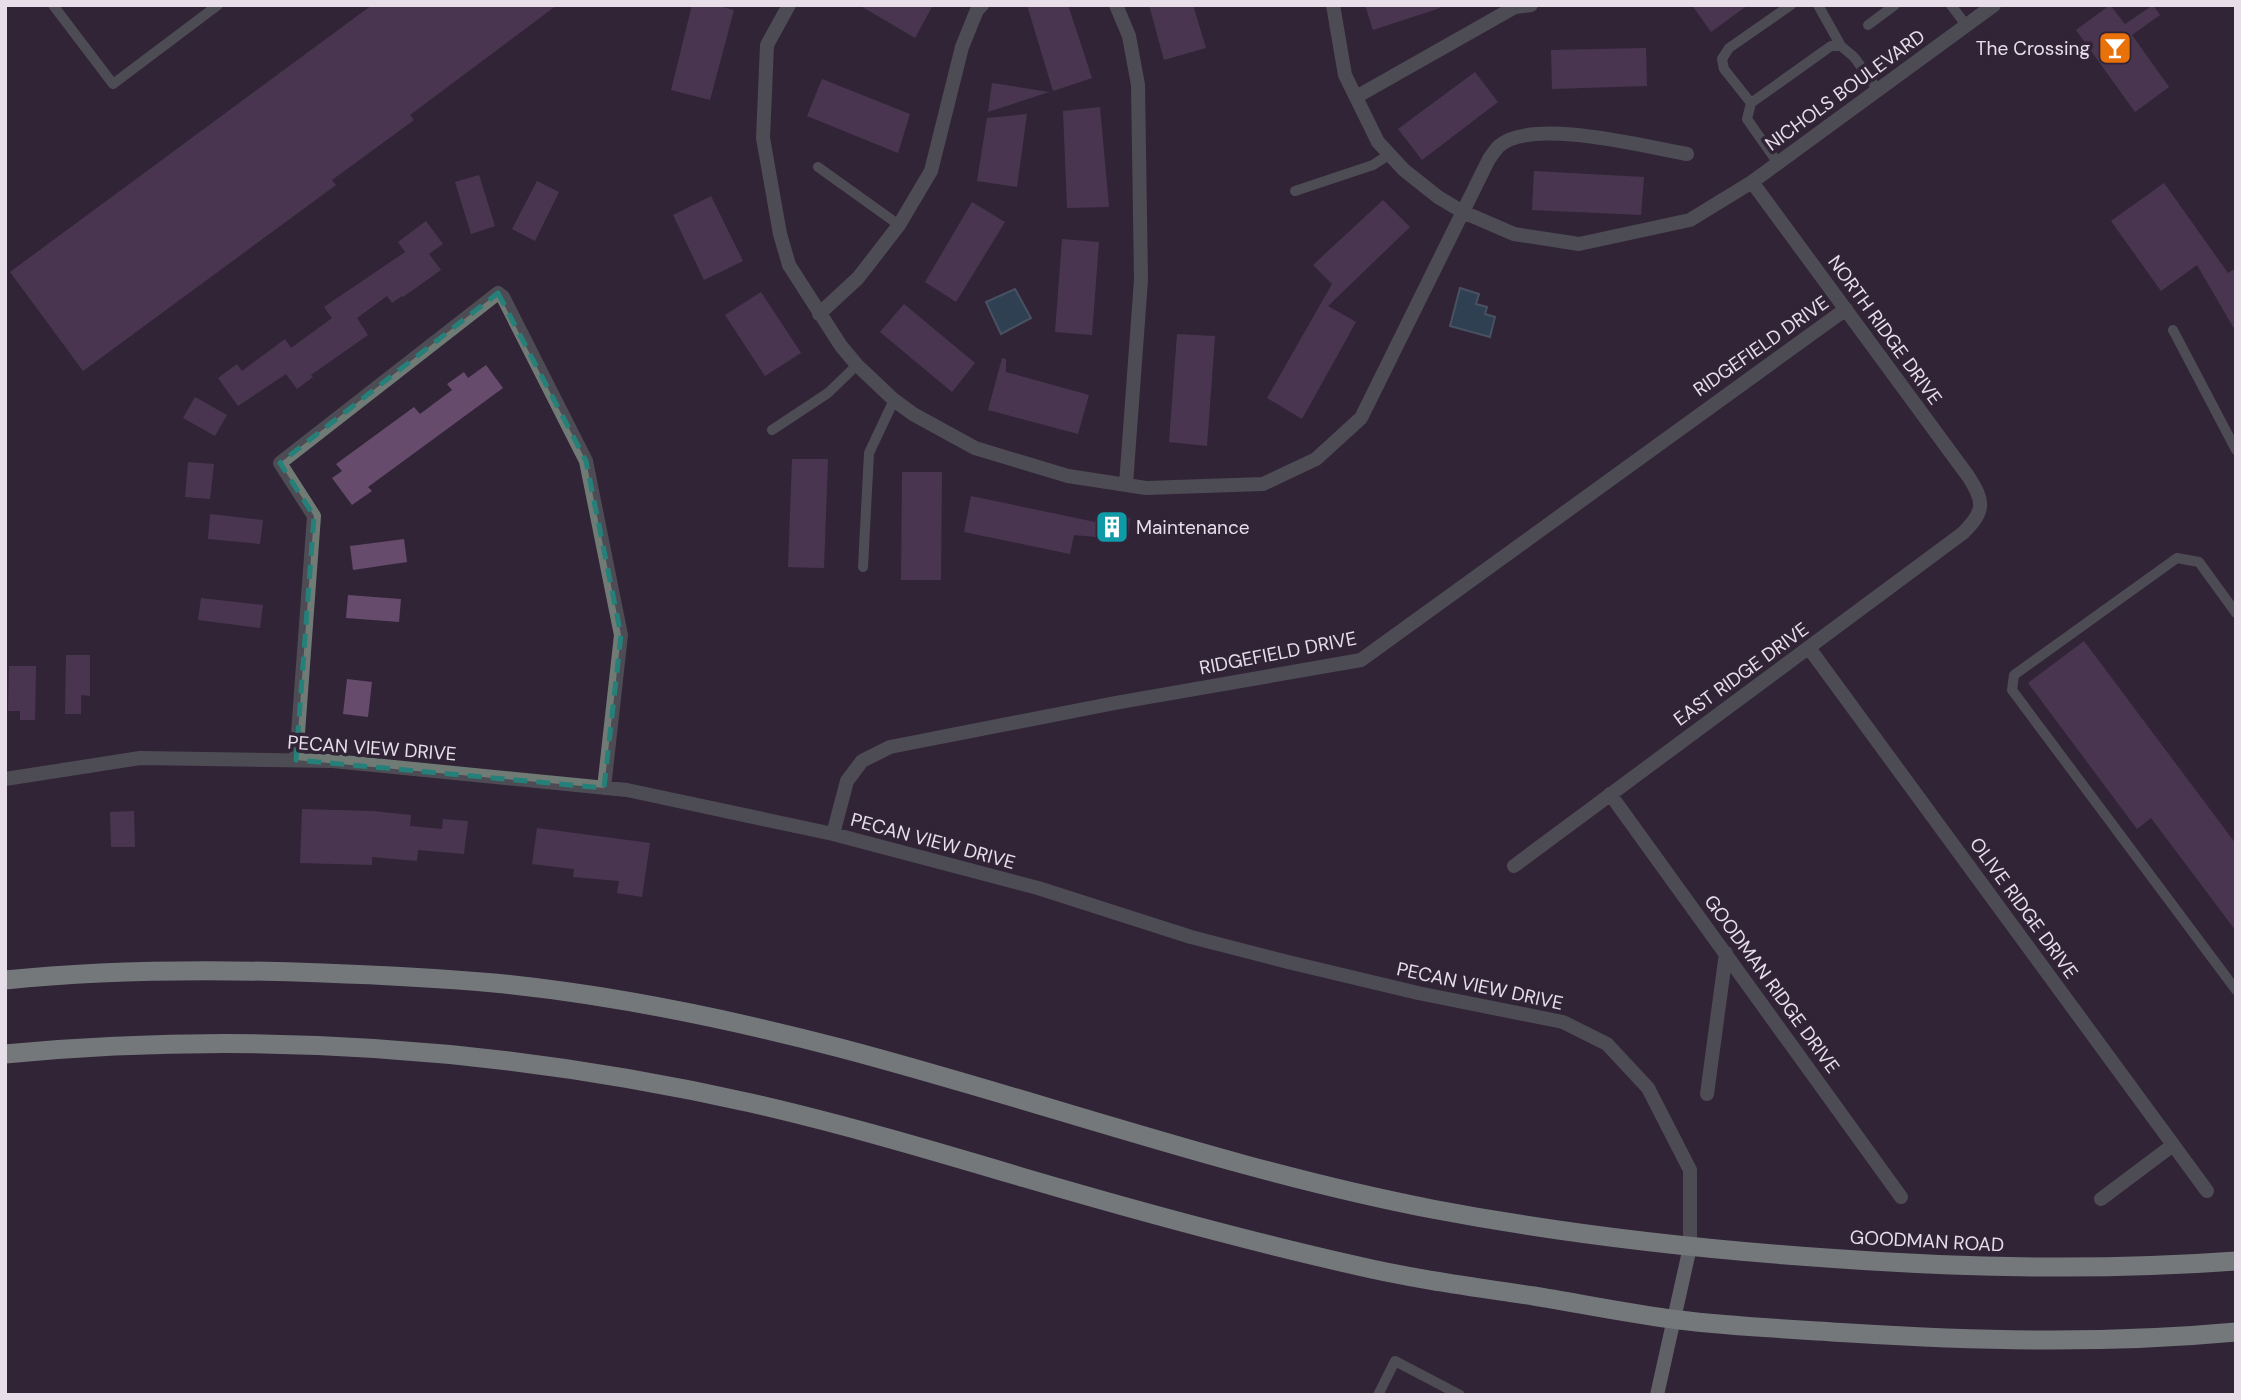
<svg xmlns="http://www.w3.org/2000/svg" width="2241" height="1400" font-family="'DM Sans',sans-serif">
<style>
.water{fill:#2b6373;stroke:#638897;stroke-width:2}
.building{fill:#664b6d}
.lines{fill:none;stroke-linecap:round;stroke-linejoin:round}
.service{stroke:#707b75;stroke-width:10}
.minor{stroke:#707b75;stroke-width:14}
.secondary{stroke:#98aa9f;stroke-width:14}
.trunk{stroke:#c5decf;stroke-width:19}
.marked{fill:none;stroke:#25807a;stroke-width:5;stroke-dasharray:14 9;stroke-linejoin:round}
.labels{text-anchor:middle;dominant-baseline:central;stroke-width:7;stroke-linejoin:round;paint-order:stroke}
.poi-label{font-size:19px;fill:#e7deea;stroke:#312436;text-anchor:end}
.street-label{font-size:19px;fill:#e7deea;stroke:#312436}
</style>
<rect width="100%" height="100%" fill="#312436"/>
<path class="water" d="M1460 288 1479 294 1476 304 1487 307 1485 314 1495 317 1490 337 1450 326Z
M1015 289 1031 318 1001 334 986 302Z"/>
<path class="building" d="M372 5H557L410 115 414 120 332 180 336 185 83 371 10 272Z
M692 5H716L734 10 710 100 671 90Z
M859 5H933L915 38Z
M1027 5H1068L1092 78 1053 91Z
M1149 5H1193L1206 48 1164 60Z
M1365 5H1440V8L1373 30Z
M1692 5H1748L1711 32Z
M2110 5 2125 24 2153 5 2160 15 2132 35 2169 87 2135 112 2076 30Z
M1646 48 1647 86 1552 89 1551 50Z
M1475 72 1498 102 1422 160 1398 129Z
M822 79 910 114 898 153 807 116Z
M992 83 1049 92 988 112Z
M1100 107 1109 207 1067 208 1063 111Z
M1027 114 1017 187 977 181 987 118Z
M1534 171 1644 177 1641 215 1532 210Z
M479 175 495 226 471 234 455 182Z
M537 181 559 192 535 241 512 229Z
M2164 183 2228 273 2236 268V332L2197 265 2161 291 2111 221Z
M711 196 743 261 704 280 673 215Z
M1383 200 1410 227 1328 306 1356 322 1302 419 1267 398 1332 284 1313 265Z
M972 202 1005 222 956 302 925 282Z
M426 221 443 244 429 254 441 270 403 297 402 296 392 303 387 296 357 318 368 335 311 375 313 377 297 389 286 374 238 406 218 378 237 364 242 371 285 339 291 348 332 318 324 307 405 252 398 242Z
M1062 239 1099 242 1092 335 1055 332Z
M761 292 801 353 765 376 725 315Z
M904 304 975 363 952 392 880 332Z
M1177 334 1215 336 1207 446 1169 442Z
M1002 358 1006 359V372L1089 395 1078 434 988 410Z
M486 365 503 388 368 487 372 491 352 505 332 478 342 471 336 464 414 407 420 414 452 390 447 384 464 372 468 378Z
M195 397 227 415 215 436 183 418Z
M792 459H828L824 568 788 567Z
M188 462 214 464 210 499 185 497Z
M902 472H942L941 580H901Z
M971 496 1095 522 1096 516 1130 518 1128 540 1074 535 1070 554 964 532Z
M210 514 263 520 260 544 208 539Z
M404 539 407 562 353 570 350 546Z
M348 595 401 599 399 622 346 618Z
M201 598 263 605 260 628 198 620Z
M2084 641 2236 844V931L2151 818 2137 829 2028 683Z
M66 655H90V696L81 695V714H65Z
M9 666H36L35 720H20V711H8Z
M347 679 372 682 368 717 343 714Z
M302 809 373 811 411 815 410 826 442 829 443 819 468 821 464 854 418 850 417 861 372 857V865L300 863Z
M134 811 135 847H111L110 812Z
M537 828 650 843 642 897 617 893 619 881 573 877 574 869 532 864Z"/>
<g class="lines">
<path class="service" d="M53 5 113 84 218 5
M1818 5 1841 46
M1951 5 1966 25
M1868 25 1895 5
M1751 103 1724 69 1722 59 1729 48 1791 5
M1778 163 1747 119 1751 103 1831 46H1841L1854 57 1878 90
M818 167 899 225
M1295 191 1373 165 1390 154
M2173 330 2236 450
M772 430 828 393 857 365
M863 567 869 453 894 400
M2236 613 2199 562 2177 558 2014 675 2012 690 2236 990
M1378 1395 1395 1361 1460 1395"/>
<path class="minor" d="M789 5 767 45 763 138 780 234 789 265 841 346 857 365 894 400 913 414 975 448 1068 476 1146 488 1263 484 1316 459 1361 418 1489 159C1492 155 1495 150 1499 146 1532 117 1646 147 1687 154
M1116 5 1129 36 1138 85 1141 280 1126 484
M1333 5 1345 75 1378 142 1404 170 1438 197 1463 212 1514 234 1579 244 1690 220 1752 182 1994 5
M1356 97 1515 7 1531 5
M819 314 858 278 899 225 931 171 962 47 977 10 982 5
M1809 648 2207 1191
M296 760 314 516 280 463 498 293 503 297 586 461 621 635 604 788
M5 779 140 758 333 761 627 790 833 834 1038 888 1191 937 1288 962 1418 993 1563 1022 1607 1044 1648 1088 1690 1170V1247
M1610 794 1901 1197
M833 834 847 781 862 761 890 747 1115 703 1361 660 1846 309
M1514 866 1963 533C1985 511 1985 502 1968 476L1752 182
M1707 1094 1726 953
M2101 1199 2173 1145"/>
<path class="secondary" d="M1657 1395 1690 1247"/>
<path class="trunk" d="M5 980C111 969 217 969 323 973 380 975 437 978 494 983 607 994 729 1019 840 1048 1038 1100 1231 1170 1432 1209 1563 1234 1694 1249 1827 1258 1963 1268 2100 1271 2236 1261
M5 1054C255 1030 506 1048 751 1103 843 1124 934 1151 1025 1178 1134 1210 1244 1240 1354 1265 1413 1279 1474 1287 1534 1296 1582 1304 1631 1314 1679 1320 1736 1327 1793 1329 1850 1333 1978 1341 2107 1344 2236 1332"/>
</g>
<path d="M0 0H2241V1400H0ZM498 293 586 461 621 635 604 788 296 760 314 516 280 463Z" fill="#312436" fill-opacity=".55" fill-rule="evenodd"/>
<path class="marked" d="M498 293 586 461 621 635 604 788 296 760 314 516 280 463Z"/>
<defs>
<symbol id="bar-square" viewBox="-11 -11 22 22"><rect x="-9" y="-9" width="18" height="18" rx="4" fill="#e8710a" stroke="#312436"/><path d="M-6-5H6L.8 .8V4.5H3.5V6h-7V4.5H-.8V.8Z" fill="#fff"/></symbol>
<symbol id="building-square" viewBox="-11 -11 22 22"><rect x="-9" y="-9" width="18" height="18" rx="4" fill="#0f9aa8" stroke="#312436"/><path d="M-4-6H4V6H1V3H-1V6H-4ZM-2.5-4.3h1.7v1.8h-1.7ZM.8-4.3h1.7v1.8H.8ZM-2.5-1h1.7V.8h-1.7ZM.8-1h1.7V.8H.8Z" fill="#fff"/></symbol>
</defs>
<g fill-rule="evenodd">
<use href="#bar-square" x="2096" y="29" width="38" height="38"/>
<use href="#building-square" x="1093" y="508" width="38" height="38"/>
</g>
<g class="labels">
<g class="poi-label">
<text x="2090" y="48">The Crossing</text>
<text x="1136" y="527" text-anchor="start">Maintenance</text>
</g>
<g class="street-label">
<text transform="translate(1845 90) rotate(-36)">NICHOLS BOULEVARD</text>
<text transform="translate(1885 330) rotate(54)">NORTH RIDGE DRIVE</text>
<text transform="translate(1761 346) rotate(-35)">RIDGEFIELD DRIVE</text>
<text transform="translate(1278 653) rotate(-11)">RIDGEFIELD DRIVE</text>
<text transform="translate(1741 674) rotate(-36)">EAST RIDGE DRIVE</text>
<text transform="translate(372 748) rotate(4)">PECAN VIEW DRIVE</text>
<text transform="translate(933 841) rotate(15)">PECAN VIEW DRIVE</text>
<text transform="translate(2024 908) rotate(54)">OLIVE RIDGE DRIVE</text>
<text transform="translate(1772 984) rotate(54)">GOODMAN RIDGE DRIVE</text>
<text transform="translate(1480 986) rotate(12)">PECAN VIEW DRIVE</text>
<text transform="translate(1927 1241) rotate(3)">GOODMAN ROAD</text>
</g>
</g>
<rect width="2241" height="1400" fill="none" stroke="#e7deea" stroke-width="14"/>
</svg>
